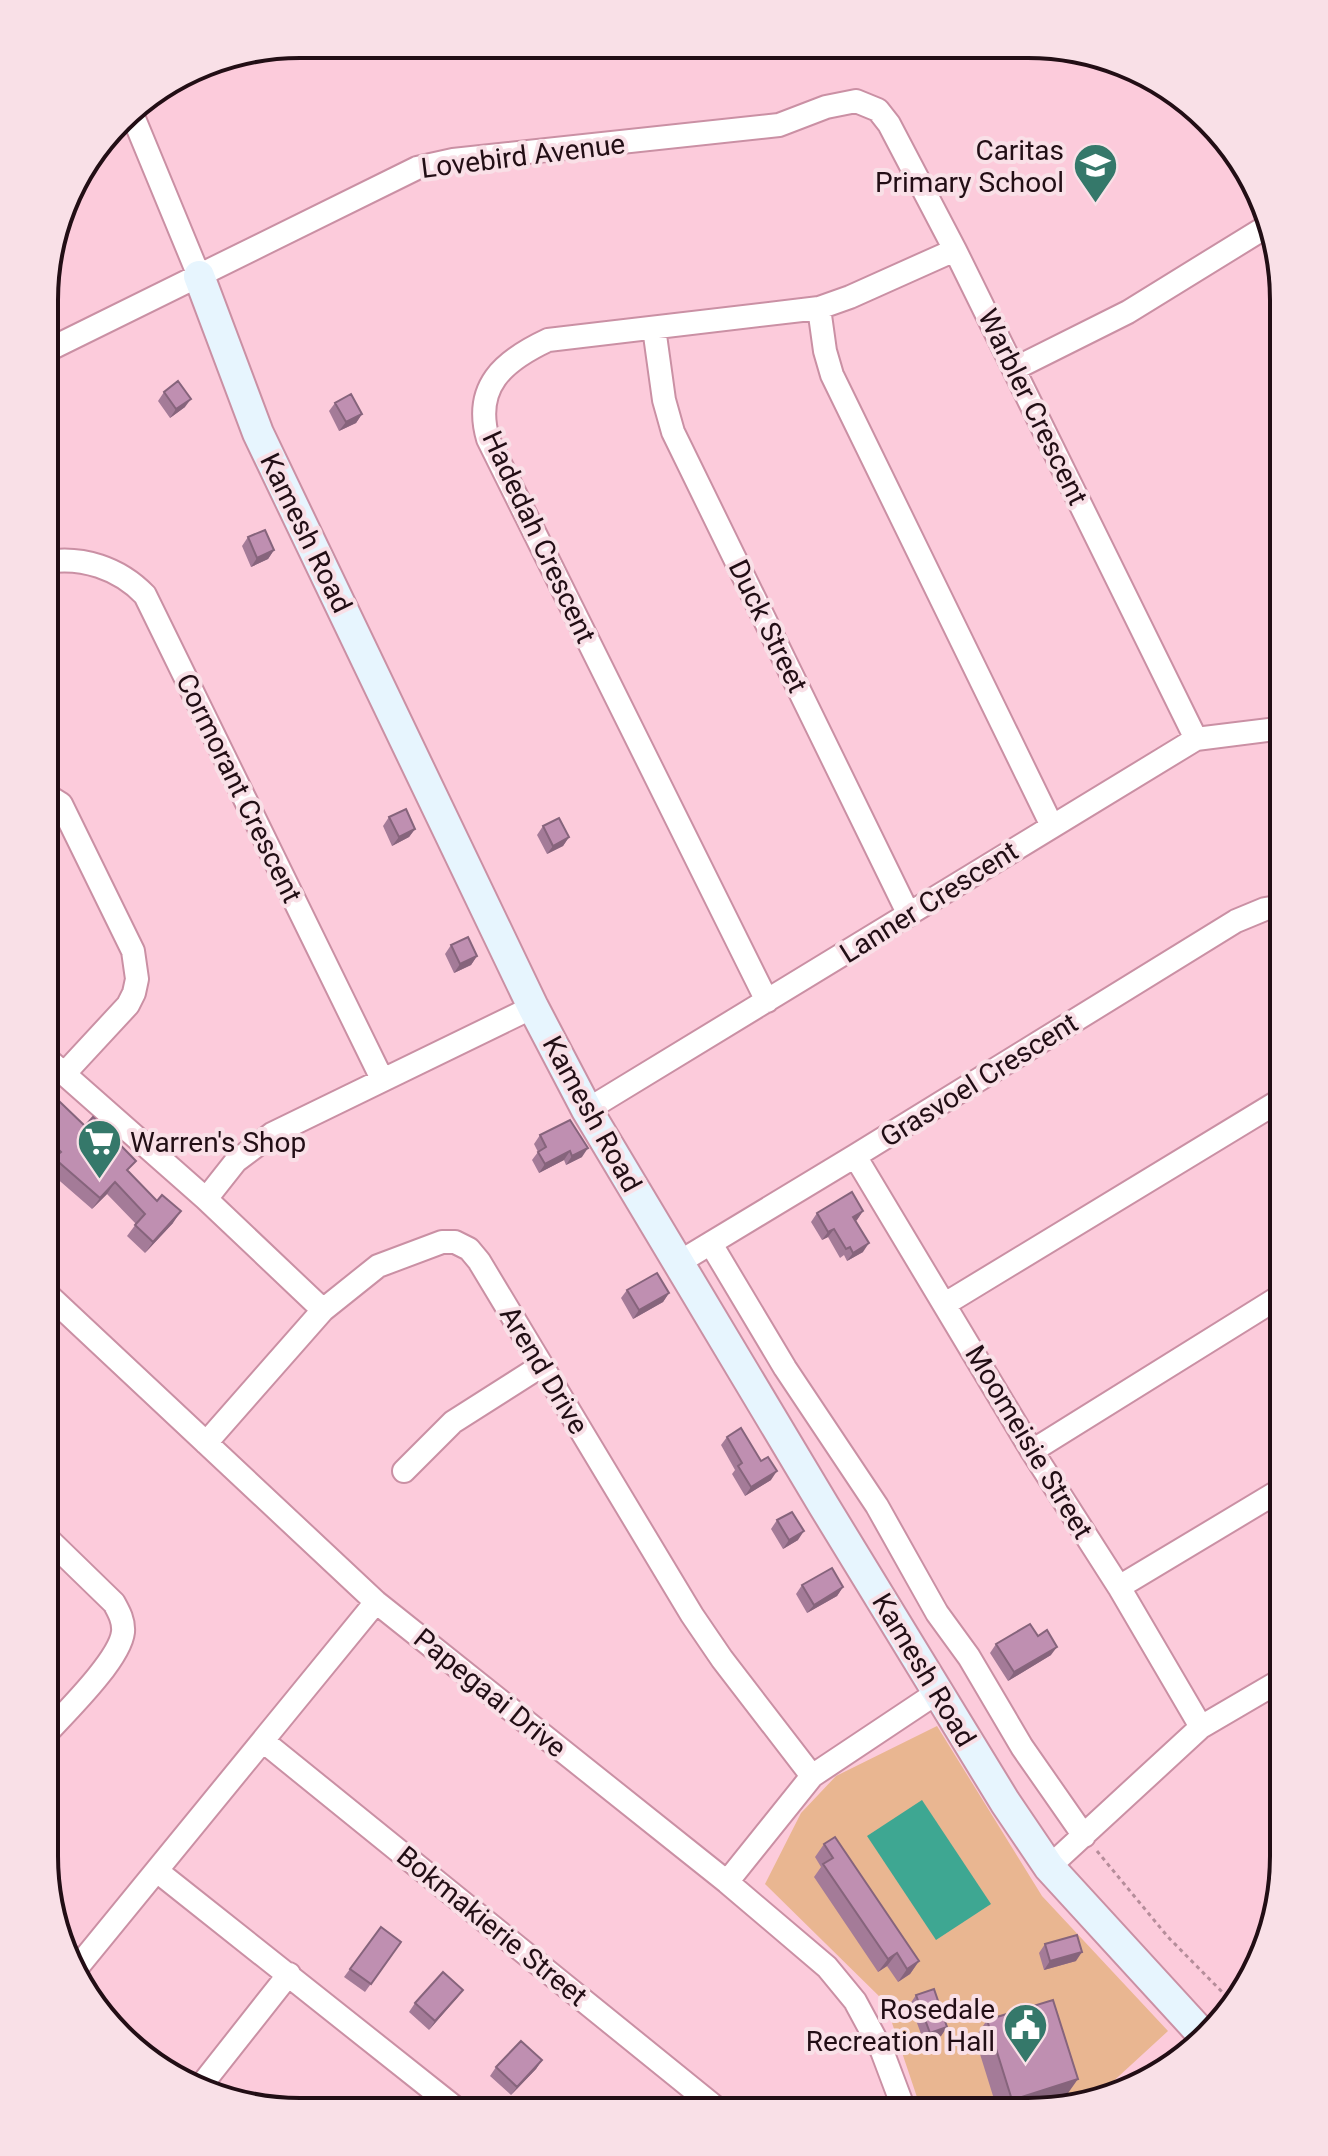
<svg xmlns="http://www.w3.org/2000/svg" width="1328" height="2156" font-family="Roboto,sans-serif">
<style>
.green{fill:#e9b691}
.water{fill:#3ea792}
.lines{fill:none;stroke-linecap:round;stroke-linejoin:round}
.street-casing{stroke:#ca90a4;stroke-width:26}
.secondary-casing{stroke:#ca90a4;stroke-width:34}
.path{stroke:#b58d9a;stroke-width:3;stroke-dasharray:4 4;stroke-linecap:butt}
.street{stroke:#fff;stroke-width:22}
.secondary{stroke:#e7f5fe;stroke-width:30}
.wall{fill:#a47b98}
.shaded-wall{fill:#86647c}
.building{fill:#bf8fb1;stroke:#86647c;stroke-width:2}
.labels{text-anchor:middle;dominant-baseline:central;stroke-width:8;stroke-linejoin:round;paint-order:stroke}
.poi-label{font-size:28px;fill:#220e15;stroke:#f9e0e7;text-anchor:end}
.street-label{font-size:28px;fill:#220e15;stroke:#f9e0e7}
.rim{fill:none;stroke:#220e15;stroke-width:4}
</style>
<rect width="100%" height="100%" fill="#fccbdb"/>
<path class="green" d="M937 1726 1042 1896 1168 2031 1094 2099 1028 2112H922L885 2002 765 1884 801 1813 836 1776Z"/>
<path class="water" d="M922 1800 991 1904 936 1940 867 1836Z"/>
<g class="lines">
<defs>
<path id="street" d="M130 109 199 276
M819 308 825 351 832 375 1052 826
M654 328 664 400 673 432 909 915
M46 351 417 168 453 160 779 125 826 107 856 101 878 110 889 124 955 250 1196 739
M1014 369 1128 312 1269 225
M46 562C82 556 119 568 145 595L382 1079
M45 794 61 804 133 951 137 979 134 993 128 1005 65 1073
M767 1001 488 439C473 387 503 361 548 340L819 308 850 297 955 250
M45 1057 206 1199 323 1310
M587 1110 1196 739 1284 728
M855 1156 1032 1451 1119 1587 1201 1727
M206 1199 236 1161 272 1134 533 1007
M711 1244 785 1368 877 1506 937 1613 969 1657 1022 1747 1084 1836
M678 1263 855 1156 1236 921 1265 909 1284 906
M45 1292 376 1602 727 1882 827 1967 855 2001 882 2051 905 2112
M945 1304 1284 1098
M206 1443 323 1310 378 1266 442 1242H455L469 1249 479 1261 692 1615 722 1659 812 1776
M1032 1451 1284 1294
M404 1471 453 1422 541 1366
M1119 1587 1284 1488
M44 1736C64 1714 120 1660 123 1632 124 1621 119 1612 114 1603L44 1535
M263 1741 720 2111
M1049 1867 1201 1727 1283 1679
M157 1871 458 2110
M727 1882 812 1776 938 1692
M76 1969 376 1602
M203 2083 289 1974"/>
<path id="secondary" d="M199 276 258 433 533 1007 587 1110 824 1506 1005 1802 1049 1867 1202 2034"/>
</defs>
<use href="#street" class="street-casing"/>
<use href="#secondary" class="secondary-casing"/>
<path class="path" d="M1097 1851 1168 1937 1235 2005"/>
<use href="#street" class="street"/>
<use href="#secondary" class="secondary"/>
</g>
<path class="wall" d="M164 392 185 407 170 418 158 401Z
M335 403 362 414 356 423 339 431 329 411Z
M248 537 274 550 268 559 251 567 242 546Z
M389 817 415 829 409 837 392 846 383 826Z
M543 826 569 837 563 846 547 854 537 835Z
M451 945 477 956 471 965 454 973 445 954Z
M45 1117 128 1171 173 1223 145 1253 127 1236 136 1224 107 1194 92 1209 46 1169 52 1162 45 1155Z
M540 1135 582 1157 566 1165 564 1160 539 1173 532 1160 538 1152 534 1144Z
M863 1211 856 1221 863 1252 847 1261 844 1255 840 1258 828 1237 822 1240 811 1222 817 1213Z
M627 1290 669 1293 663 1302 633 1319 621 1298Z
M727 1437 771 1480 745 1496 732 1474 735 1470 721 1445Z
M777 1520 798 1540 783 1549 771 1529Z
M802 1585 843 1587 837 1596 807 1613 796 1594Z
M996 1644 1051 1655 1008 1681 990 1653Z
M824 1844 919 1961 910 1974 898 1982 887 1966 878 1972 814 1877 821 1867 815 1857Z
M381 1927 401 1942 365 1992 344 1977Z
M1045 1944 1076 1961 1044 1970 1039 1953Z
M463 1990 429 2030 409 2012 415 2003Z
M916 1995 947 2027 941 2036 924 2042 910 2004Z
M987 2020 1066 2096 1016 2112H998L975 2038Z
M542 2060 536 2069 511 2095 490 2076 496 2067Z"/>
<path class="shaded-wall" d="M191 399 185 407 170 418 176 409Z
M362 414 356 423 339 431 346 422Z
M274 550 268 559 251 567 257 558Z
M415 829 409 837 392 846 399 837Z
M569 837 563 846 547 854 553 846Z
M477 956 471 965 454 973 460 964Z
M588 1148 582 1157 566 1165 572 1156Z
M570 1151 564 1160 539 1173 545 1164Z
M115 1182 107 1194 92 1209 100 1198Z
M181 1211 173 1223 145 1253 153 1242Z
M863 1211 857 1220 847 1226 853 1217Z
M834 1229 828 1237 822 1240 828 1232Z
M869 1243 863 1252 847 1261 853 1253Z
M669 1293 663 1302 633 1319 639 1310Z
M777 1471 771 1480 745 1496 751 1487Z
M804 1531 798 1540 783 1549 789 1540Z
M843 1587 837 1596 807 1613 814 1605Z
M1057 1647 1051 1655 1008 1681 1014 1672Z
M1082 1952 1076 1961 1044 1970 1050 1961Z
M897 1953 887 1966 878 1972 888 1959Z
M919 1961 910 1974 898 1982 907 1969Z
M463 1990 457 1998 429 2030 435 2021Z
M947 2027 941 2036 924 2042 930 2033Z
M542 2060 536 2069 511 2095 517 2087Z
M1078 2079 1066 2096 1016 2112H1004L1012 2100Z"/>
<path class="building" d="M178 381 191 399 176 409 164 392Z
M351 394 362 414 346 422 335 403Z
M265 530 274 550 257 558 248 537Z
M406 809 415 829 399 837 389 817Z
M559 818 569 837 553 846 543 826Z
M468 937 477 956 460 964 451 945Z
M60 1102 85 1126 93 1117 136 1161 127 1170 157 1201 162 1195 181 1211 153 1242 135 1225 145 1214 115 1182 100 1198 54 1158 61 1152 45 1136V1117Z
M570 1120 588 1148 572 1156 570 1151 545 1164 538 1152 546 1147 540 1135Z
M852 1192 863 1211 853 1217 869 1243 853 1253 850 1247 846 1249 834 1229 828 1232 817 1213Z
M657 1273 669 1293 639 1310 627 1290Z
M741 1428 761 1461 768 1457 777 1471 751 1487 738 1466 742 1463 727 1437Z
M792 1512 804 1531 789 1540 777 1520Z
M832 1568 843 1587 814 1605 802 1585Z
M1030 1624 1038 1636 1047 1630 1057 1647 1014 1672 996 1644Z
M835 1837 919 1961 907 1969 897 1953 888 1959 823 1864 833 1858 824 1844Z
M381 1927 401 1942 371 1984 350 1969Z
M1077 1935 1082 1952 1050 1961 1045 1944Z
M443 1972 463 1990 435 2021 415 2003Z
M934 1989 947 2027 930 2033 916 1995Z
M1053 2000 1078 2079 1012 2100 987 2020Z
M521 2041 542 2060 517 2087 496 2067Z"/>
<defs>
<symbol id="school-pin" viewBox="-11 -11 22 30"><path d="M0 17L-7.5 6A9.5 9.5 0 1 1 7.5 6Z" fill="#35786a" stroke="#f9e0e7"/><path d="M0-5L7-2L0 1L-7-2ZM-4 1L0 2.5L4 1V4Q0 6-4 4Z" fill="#fff"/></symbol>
<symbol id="supermarket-pin" viewBox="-11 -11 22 30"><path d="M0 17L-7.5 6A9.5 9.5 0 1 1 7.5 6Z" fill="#35786a" stroke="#f9e0e7"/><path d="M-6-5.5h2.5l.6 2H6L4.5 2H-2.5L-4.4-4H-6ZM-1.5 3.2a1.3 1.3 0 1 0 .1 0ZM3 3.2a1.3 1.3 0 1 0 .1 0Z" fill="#fff"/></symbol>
<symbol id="civic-pin" viewBox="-11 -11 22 30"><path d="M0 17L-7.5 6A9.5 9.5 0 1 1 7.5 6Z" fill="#35786a" stroke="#f9e0e7"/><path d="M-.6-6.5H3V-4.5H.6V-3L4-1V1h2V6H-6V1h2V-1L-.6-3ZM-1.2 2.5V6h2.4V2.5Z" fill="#fff"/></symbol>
</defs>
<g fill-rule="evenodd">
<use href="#school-pin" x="1070" y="140" width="51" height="69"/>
<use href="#supermarket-pin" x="74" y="1116" width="51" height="69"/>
<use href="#civic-pin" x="1000" y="2000" width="51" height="69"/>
</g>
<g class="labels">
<g class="poi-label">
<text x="1064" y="150">Caritas<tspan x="1064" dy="32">Primary School</tspan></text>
<text x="130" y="1142" text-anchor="start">Warren's Shop</text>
<text x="995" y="2009">Rosedale<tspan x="995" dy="32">Recreation Hall</tspan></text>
</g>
<g class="street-label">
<text transform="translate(523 156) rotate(-7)">Lovebird Avenue</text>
<text transform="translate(1033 407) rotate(64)">Warbler Crescent</text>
<text transform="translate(306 533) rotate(64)">Kamesh Road</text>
<text transform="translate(539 537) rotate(65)">Hadedah Crescent</text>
<text transform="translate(768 626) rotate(64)">Duck Street</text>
<text transform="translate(239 788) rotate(64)">Cormorant Crescent</text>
<text transform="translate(929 902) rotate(-32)">Lanner Crescent</text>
<text transform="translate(979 1080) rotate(-32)">Grasvoel Crescent</text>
<text transform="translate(592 1114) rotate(61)">Kamesh Road</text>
<text transform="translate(544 1370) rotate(59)">Arend Drive</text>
<text transform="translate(1029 1442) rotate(59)">Moomeisie Street</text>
<text transform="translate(924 1670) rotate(59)">Kamesh Road</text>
<text transform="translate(490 1693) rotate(39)">Papegaai Drive</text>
<text transform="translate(492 1926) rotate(39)">Bokmakierie Street</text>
</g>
</g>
<path d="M0 0H1328V2156H0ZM300 58H1028A242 242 0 0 1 1270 300V1856A242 242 0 0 1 1028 2098H300A242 242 0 0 1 58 1856V300A242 242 0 0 1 300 58Z" fill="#f9e0e7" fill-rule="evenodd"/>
<path class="rim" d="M300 58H1028A242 242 0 0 1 1270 300V1856A242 242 0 0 1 1028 2098H300A242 242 0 0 1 58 1856V300A242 242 0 0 1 300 58Z"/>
</svg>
